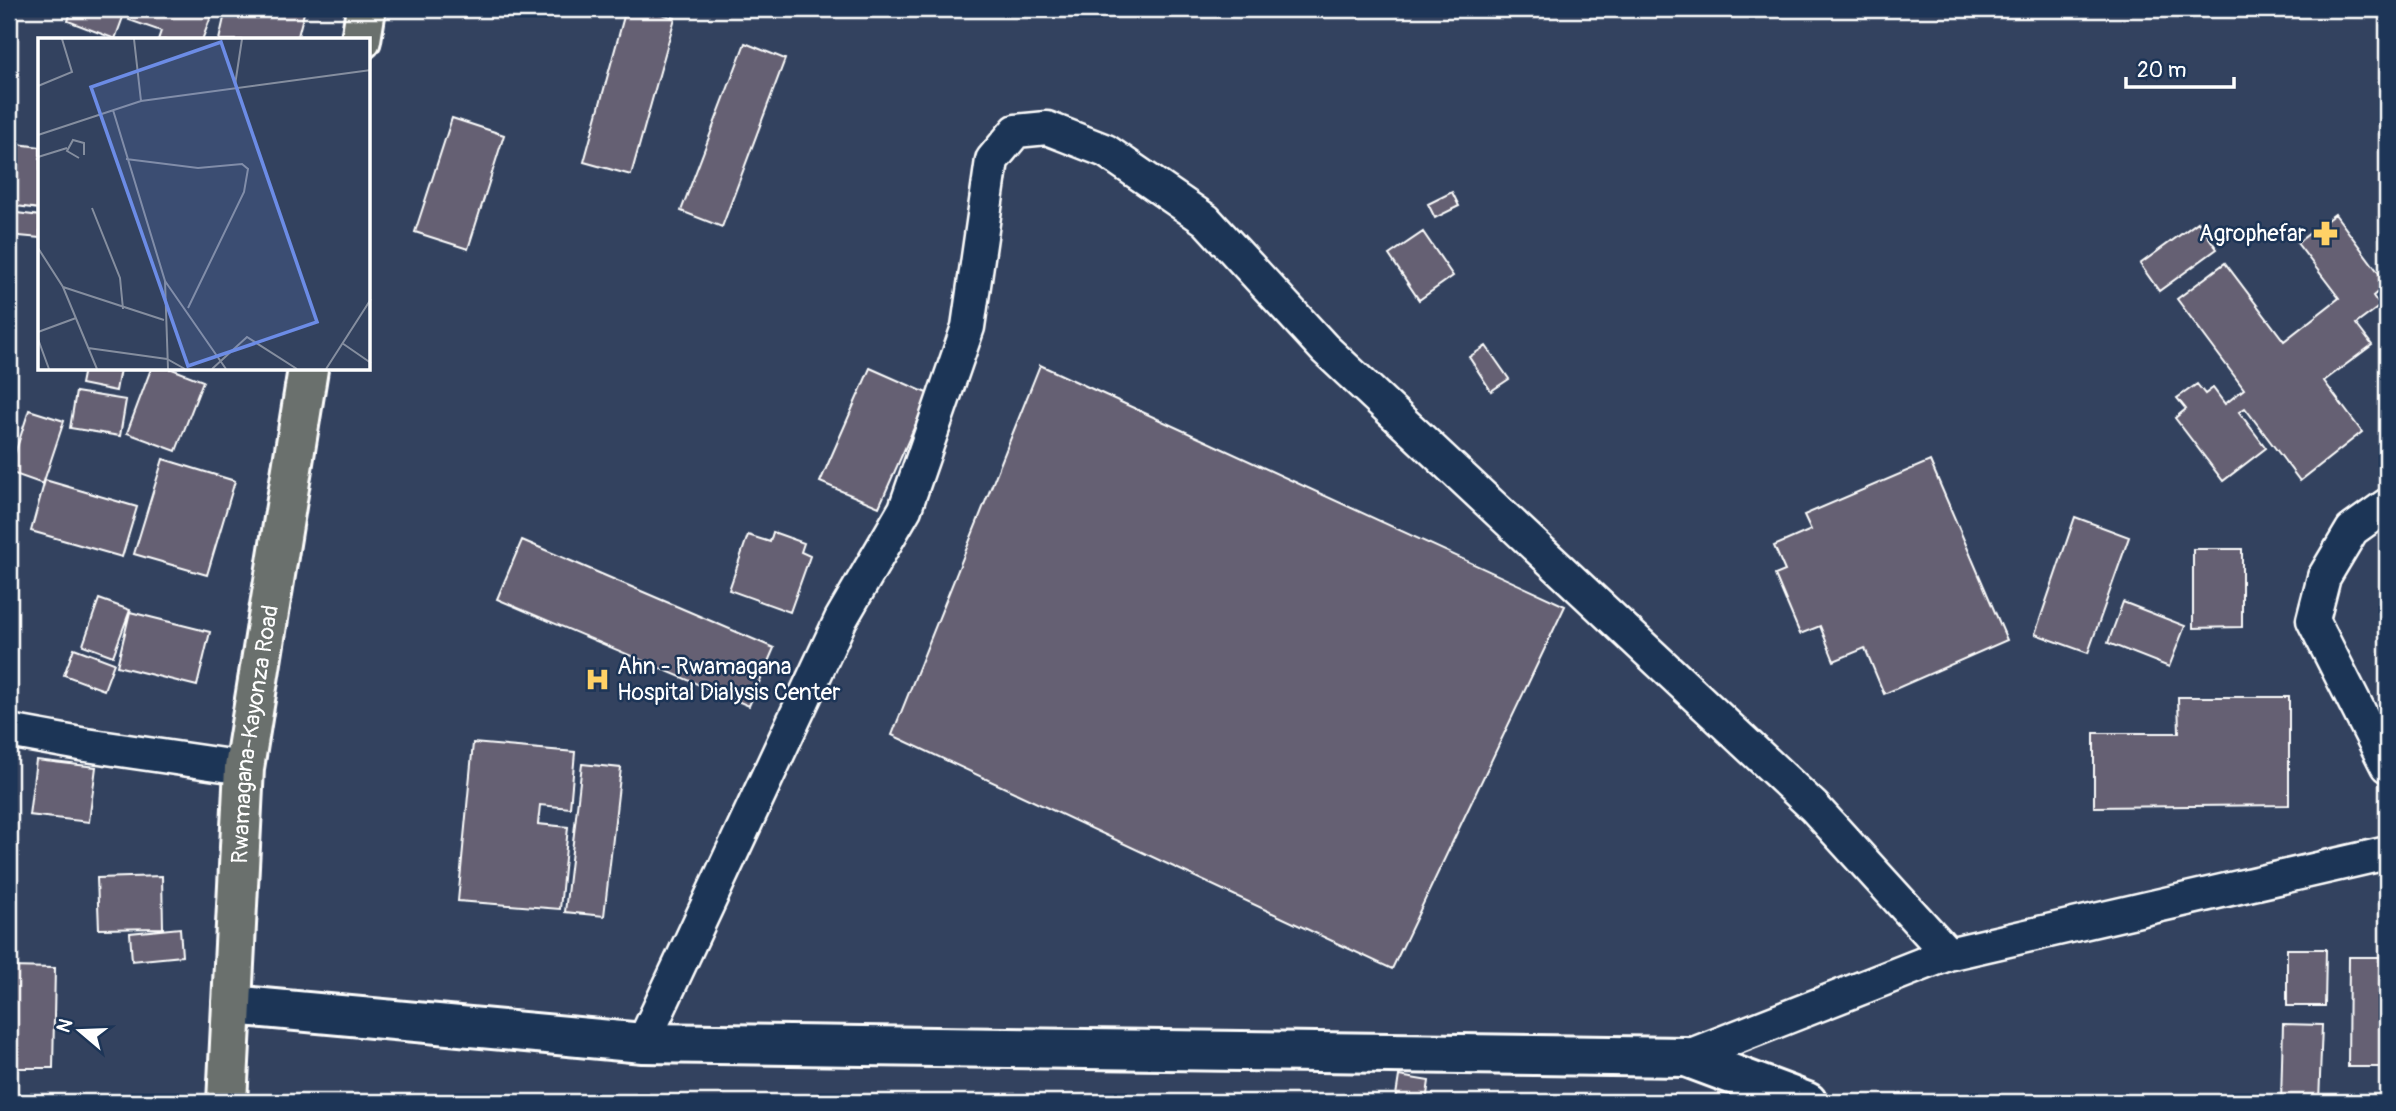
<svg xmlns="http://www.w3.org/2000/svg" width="2396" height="1111" font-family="Pangolin,sans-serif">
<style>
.building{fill:#656173;stroke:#fff;stroke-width:2}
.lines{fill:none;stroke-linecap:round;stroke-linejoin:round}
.minor-casing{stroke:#fff;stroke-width:37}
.secondary-casing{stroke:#fff;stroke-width:44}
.trunk-casing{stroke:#fff;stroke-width:44}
.minor{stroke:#1d3557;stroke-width:32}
.secondary{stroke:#1d3557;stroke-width:38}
.trunk{stroke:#6a706d;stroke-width:38}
.labels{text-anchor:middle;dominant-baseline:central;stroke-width:5;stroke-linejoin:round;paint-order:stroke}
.poi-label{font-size:23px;fill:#fff;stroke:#1d3557;text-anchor:end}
.street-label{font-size:23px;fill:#fff;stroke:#1d3557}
.inset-road{fill:none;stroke:#858e9f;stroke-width:2}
.view{fill:#6c8ce6;fill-opacity:0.15;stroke:#6c8ce6;stroke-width:3.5}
.inset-edge{fill:none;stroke:#fff;stroke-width:3.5}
</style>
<rect width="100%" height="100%" fill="#33425f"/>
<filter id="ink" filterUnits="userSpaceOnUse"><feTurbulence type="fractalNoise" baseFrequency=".0143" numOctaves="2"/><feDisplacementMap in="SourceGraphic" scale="14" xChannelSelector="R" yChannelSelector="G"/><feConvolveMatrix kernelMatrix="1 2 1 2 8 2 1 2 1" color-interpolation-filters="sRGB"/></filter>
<g filter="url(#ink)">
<path class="building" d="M72 9H126L115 39 68 21Z
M133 9H214L202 40H158L161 31 129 20Z
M226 9H305L297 40H219Z
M626 9H644L675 18 631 175 584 162Z
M745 43 785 59 722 227 681 211Z
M452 118 504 135 468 249 415 232Z
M9 143 40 147V209L9 205Z
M1452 192 1459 206 1435 218 1428 204Z
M9 212 40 216V238L9 235Z
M2335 214 2387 284 2373 296 2380 306 2356 324 2372 345 2324 381 2362 432 2300 481 2245 408 2239 412 2266 448 2223 481 2175 418 2186 409 2177 398 2197 384 2205 394 2213 388 2225 404 2244 389 2177 299 2225 263 2284 341 2339 298 2297 243Z
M2198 222 2217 249 2159 291 2140 264Z
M1423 232 1453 276 1419 300 1389 255Z
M1486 346 1509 379 1491 391 1469 357Z
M1040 365 1565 606 1392 969 892 735Z
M870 368 929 394 879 507 820 482Z
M84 369H120L116 391 81 384Z
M151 369H172L203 381 176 451 127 433Z
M76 392 126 400 120 436 70 428Z
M29 410 64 421 43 484 9 472Z
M163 459 235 481 207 575 134 554Z
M1930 461 2007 640 1884 694 1865 648 1834 661 1820 626 1800 634 1775 575 1785 571 1774 546 1811 530 1804 515Z
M45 480 137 507 122 557 31 531Z
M2075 517 2129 537 2088 653 2035 634Z
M773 532 804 543 801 552 810 556 790 612 729 590 748 535 770 542Z
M522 540 774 648 749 706 497 599Z
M2193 549H2242V627L2193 628Z
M99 599 130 610 113 656 83 645Z
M2123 602 2185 626 2169 667 2108 643Z
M130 612 210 632 197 686 117 666Z
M74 648 114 663 104 690 64 675Z
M2178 697H2289V805L2094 807V733H2179Z
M473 743 575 752 570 808 540 805 538 824 568 827 560 909 458 901Z
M36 760 96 767 89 822 29 815Z
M582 764 621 768 604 916 565 912Z
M162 876 163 928 99 929 97 878Z
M180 928 182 956 132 961 130 933Z
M2287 949H2326L2325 1006H2287Z
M2349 957H2382L2381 1067H2348Z
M9 967 55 968 53 1068H9Z
M2283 1024 2322 1025 2319 1102H2281Z
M1399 1076 1429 1081 1426 1102H1395Z
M1592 1097 1641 1099 1640 1102H1592Z"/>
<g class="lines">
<defs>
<path id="minor" d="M2387 505 2352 530 2324 577 2313 620 2387 766
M9 731 86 745 244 768
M643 1043 841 619 905 509 968 327 992 160 1016 131 1047 128 1106 151 1206 220 1325 349 1814 807 1948 954
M1686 1057 1948 954 2387 853"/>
<path id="secondary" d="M232 1005 643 1043 1686 1057 1807 1102"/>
<g id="trunk">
<path d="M361 40 366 9"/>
<path id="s1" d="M227 1102 244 768 308 369"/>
</g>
</defs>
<use href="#minor" class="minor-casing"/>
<use href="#secondary" class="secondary-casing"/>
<use href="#trunk" class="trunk-casing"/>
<use href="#minor" class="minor"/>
<use href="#secondary" class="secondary"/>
<use href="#trunk" class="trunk"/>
</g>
</g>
<defs>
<symbol id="pharmacy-bare" viewBox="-9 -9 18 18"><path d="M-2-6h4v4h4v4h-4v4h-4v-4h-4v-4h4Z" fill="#ffd166" stroke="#1d3557" stroke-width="2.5" paint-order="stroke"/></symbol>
<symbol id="hospital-bare" viewBox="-9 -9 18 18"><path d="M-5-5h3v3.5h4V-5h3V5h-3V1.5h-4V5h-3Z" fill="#ffd166" stroke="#1d3557" stroke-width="2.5" paint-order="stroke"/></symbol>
</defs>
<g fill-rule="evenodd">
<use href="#pharmacy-bare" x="2308" y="216" width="35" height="35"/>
<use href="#hospital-bare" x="580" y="662" width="35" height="35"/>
</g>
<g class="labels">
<g class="poi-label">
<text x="2306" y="233">Agrophefar</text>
<text x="617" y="666" text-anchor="start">Ahn - Rwamagana<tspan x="617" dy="26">Hospital Dialysis Center</tspan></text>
</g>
<g class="street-label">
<text stroke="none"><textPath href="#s1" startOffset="369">Rwamagana-Kayonza Road</textPath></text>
</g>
</g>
<g transform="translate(38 38)">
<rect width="332" height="332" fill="#33425f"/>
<path class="inset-road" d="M96 1 103 63M197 47 204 1M0 48 34 34 24 1M75 72 127 243 130 331M0 97 103 63 333 32M0 119 29 110M41 120 29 113 35 102 46 105V117M88 121 160 130 204 126 210 131 206 154 150 270M54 170 82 240 85 271M0 210 25 249 59 331M127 243 188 331M25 249 126 282M0 294 38 280M0 301 11 331M304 305 333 325M50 310 129 321 147 331M174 331 209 299 259 331M288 331 333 261"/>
<path class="view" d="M183 4 279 284 150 328 53 49Z"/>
<rect width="332" height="332" class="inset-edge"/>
</g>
<rect width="2396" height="1111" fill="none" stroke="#1d3557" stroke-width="35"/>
<rect x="18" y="18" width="2361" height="1076" fill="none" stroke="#fff" stroke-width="2.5" filter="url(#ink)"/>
<g transform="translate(80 1031) rotate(289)" stroke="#1d3557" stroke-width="5" paint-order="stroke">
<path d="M0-5L12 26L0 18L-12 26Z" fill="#ffffff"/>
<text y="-10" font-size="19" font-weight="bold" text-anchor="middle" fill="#ffffff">N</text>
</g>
<path d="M2126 77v10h108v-10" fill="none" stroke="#ffffff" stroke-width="3.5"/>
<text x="2137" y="77" font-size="21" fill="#ffffff" stroke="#1d3557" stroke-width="5" paint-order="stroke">20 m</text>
</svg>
